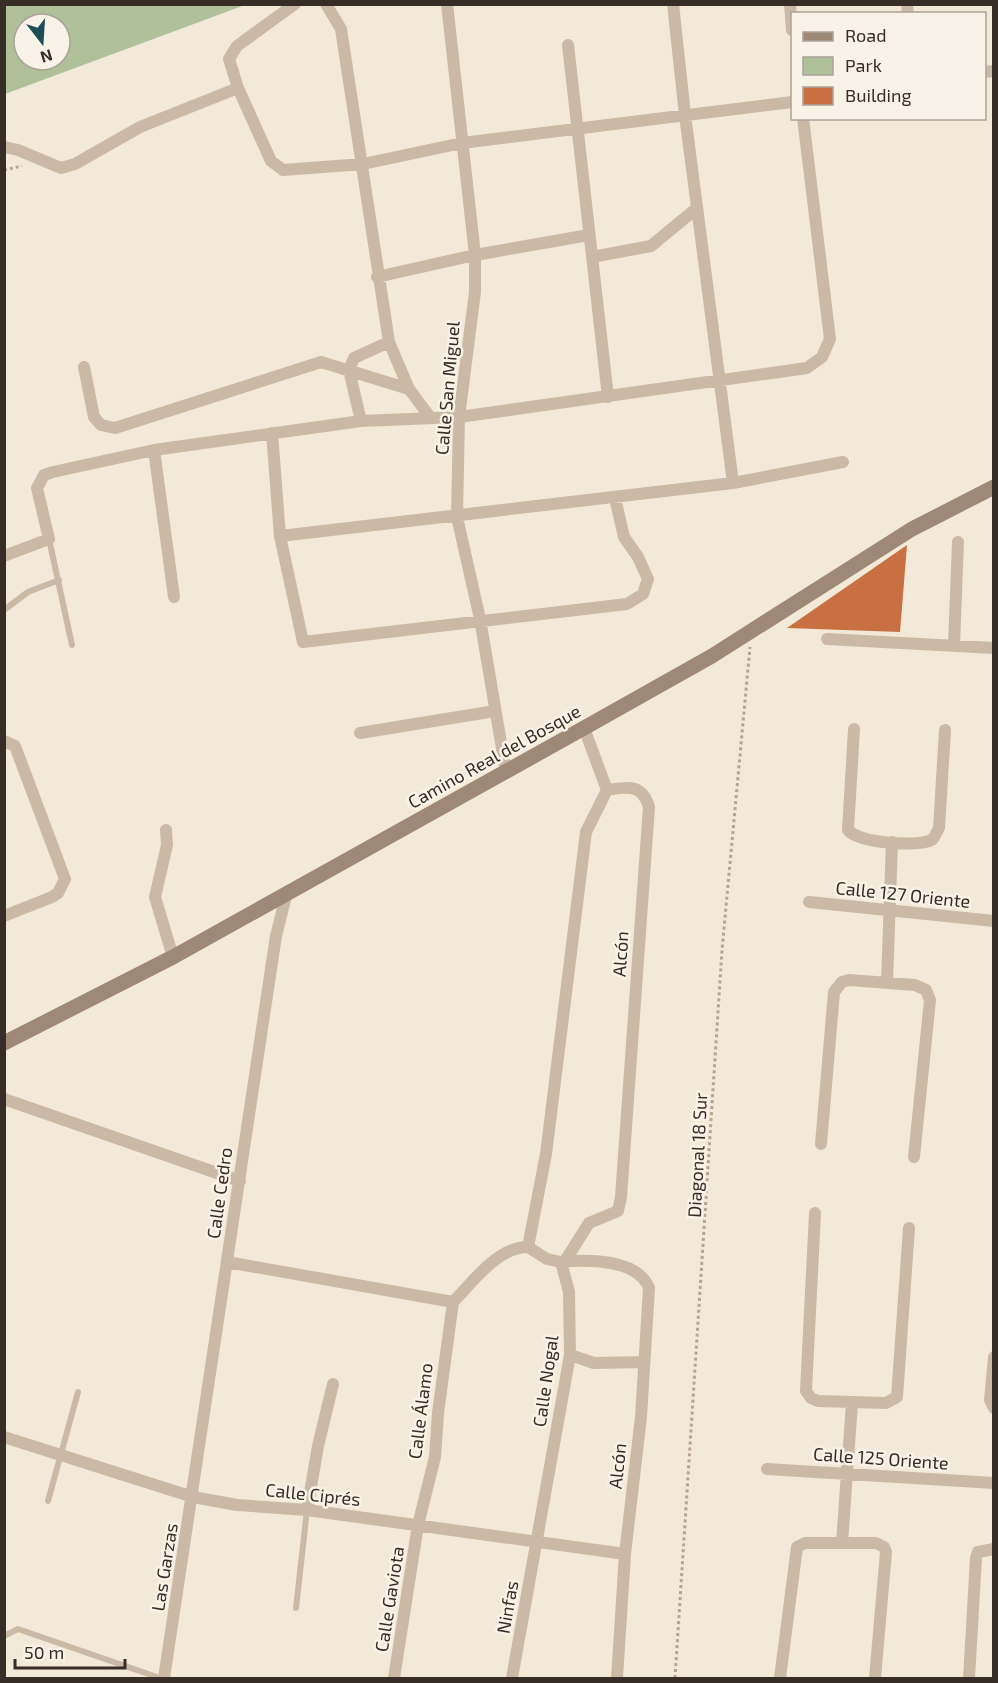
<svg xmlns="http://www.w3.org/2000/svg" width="998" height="1683" font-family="'Exo 2',sans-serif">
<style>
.green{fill:#b0c199;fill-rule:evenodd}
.building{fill:#c87041}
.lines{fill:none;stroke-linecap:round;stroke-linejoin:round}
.path{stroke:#b6a48f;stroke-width:3;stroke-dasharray:3 3;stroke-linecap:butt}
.lane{stroke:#cabaa5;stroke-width:6}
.street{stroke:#cabaa5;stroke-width:12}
.secondary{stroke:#9e8977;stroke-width:15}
.labels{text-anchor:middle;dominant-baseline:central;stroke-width:5;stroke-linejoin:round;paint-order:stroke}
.street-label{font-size:18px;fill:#362d27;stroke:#f9f2e6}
</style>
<rect width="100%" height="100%" fill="#f2e9d9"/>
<path class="green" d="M5 4H245V5L5 94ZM24 24H60V60H24Z"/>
<path class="building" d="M907 545 900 632 787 628Z"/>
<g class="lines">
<path class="path" d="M4 170 22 166
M675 1678 722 950 750 647"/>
<path class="lane" d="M49 539 72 645
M4 610 28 592 59 580
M48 1501 78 1392
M296 1608 307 1510
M4 1636 18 1629 160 1678"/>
<path class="street" d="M295 4 237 46 229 59 238 88 271 161 283 170 363 164 462 143 792 102
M326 4 341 29 389 342 409 389 430 417
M447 4 475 255V292L459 417 457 517 480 619 506 772
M673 4 685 115 733 483
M790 4 792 30
M907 4 908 14
M568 45 608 397
M984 72 994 71
M4 147 18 150 61 168 75 164 140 127 238 88
M592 257 651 246 697 208
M377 277 475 255 589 235
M84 367 94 417 101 425 115 428 321 362 409 389
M361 421 349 370 354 358 389 342
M272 433 280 536 303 642 627 604 643 594 648 579 638 557 624 537 615 498
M154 450 174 597
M280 536 733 483 843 462
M4 556 49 539 37 488 44 475 53 472 154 450 361 421 459 417 807 368 822 357 830 339 803 118
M827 639 994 648
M954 646 958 542
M854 729 848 830C858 843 920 848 933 839L939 828 945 730
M360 733 495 711
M4 741 15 746 65 879 58 893 52 897 4 916
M166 830 167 845 155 897 173 957
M809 902 994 921
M887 982 892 842
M4 1099 240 1181
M821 1144 834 992 842 982 849 980 915 985 926 990 930 1000 914 1157
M815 1213 806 1391 811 1398 818 1401 886 1403 897 1397 909 1228
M528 1247 546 1154 586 832 607 790
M565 1261 589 1223 618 1211 621 1197 649 807C642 783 627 787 607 790L584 728
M227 1262 453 1302
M561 1262C587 1259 638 1259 649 1288L641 1417 625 1554 617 1678
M453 1302C473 1282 497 1247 528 1247
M570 1355 594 1363 644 1362
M994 1357 990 1400 994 1408
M4 1437 193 1497 237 1505 307 1510 625 1554
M767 1469 994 1483
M307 1510 318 1446 333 1384
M842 1543 852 1403
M164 1678 276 936 286 896
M394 1678 418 1525 435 1457 438 1413 453 1302
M512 1678 570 1355 569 1292 561 1262 547 1259 528 1247
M780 1678 797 1547 805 1543H876L884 1547 886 1552 875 1678
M969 1678 976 1558 978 1552 994 1549"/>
<path class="secondary" d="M4 1043 173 957 584 728 712 656 912 529 994 487"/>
</g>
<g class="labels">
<g class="street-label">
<text transform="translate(447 388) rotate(-85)">Calle San Miguel</text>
<text transform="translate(494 756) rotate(-29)">Camino Real del Bosque</text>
<text transform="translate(903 894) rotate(6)">Calle 127 Oriente</text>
<text transform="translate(620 954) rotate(-86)">Alcón</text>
<text transform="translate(697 1155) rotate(-87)">Diagonal 18 Sur</text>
<text transform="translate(219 1193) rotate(-82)">Calle Cedro</text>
<text transform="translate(545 1381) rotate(-82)">Calle Nogal</text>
<text transform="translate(420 1411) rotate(-83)">Calle Álamo</text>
<text transform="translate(881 1458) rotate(4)">Calle 125 Oriente</text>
<text transform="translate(617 1466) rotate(-84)">Alcón</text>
<text transform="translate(313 1494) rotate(6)">Calle Ciprés</text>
<text transform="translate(164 1567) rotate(-81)">Las Garzas</text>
<text transform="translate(389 1599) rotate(-81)">Calle Gaviota</text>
<text transform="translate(507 1607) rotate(-80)">Ninfas</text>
</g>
</g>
<rect width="998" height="1683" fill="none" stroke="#362d27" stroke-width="12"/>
<rect x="791" y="12" width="195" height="108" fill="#f9f2e6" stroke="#aba39a" stroke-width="1.5"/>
<rect x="803" y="32" width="30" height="9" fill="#9e8977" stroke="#aba39a" stroke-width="1.5"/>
<text x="845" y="42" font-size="18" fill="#362d27">Road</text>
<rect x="803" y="57" width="30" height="18" fill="#b0c199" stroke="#aba39a" stroke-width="1.5"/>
<text x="845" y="72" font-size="18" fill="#362d27">Park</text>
<rect x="803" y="87" width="30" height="18" fill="#c87041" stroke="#aba39a" stroke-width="1.5"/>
<text x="845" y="102" font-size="18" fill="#362d27">Building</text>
<g transform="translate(42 42) rotate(163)"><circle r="28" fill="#f9f2e6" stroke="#aba39a" stroke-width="1.5"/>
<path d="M0-4.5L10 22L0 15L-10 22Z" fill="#1c4e58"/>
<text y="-9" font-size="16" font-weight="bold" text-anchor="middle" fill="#362d27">N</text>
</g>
<path d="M15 1659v9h110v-9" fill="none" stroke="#362d27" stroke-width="3"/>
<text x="24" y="1659" font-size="18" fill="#362d27" stroke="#f9f2e6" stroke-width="4.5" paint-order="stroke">50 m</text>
</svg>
